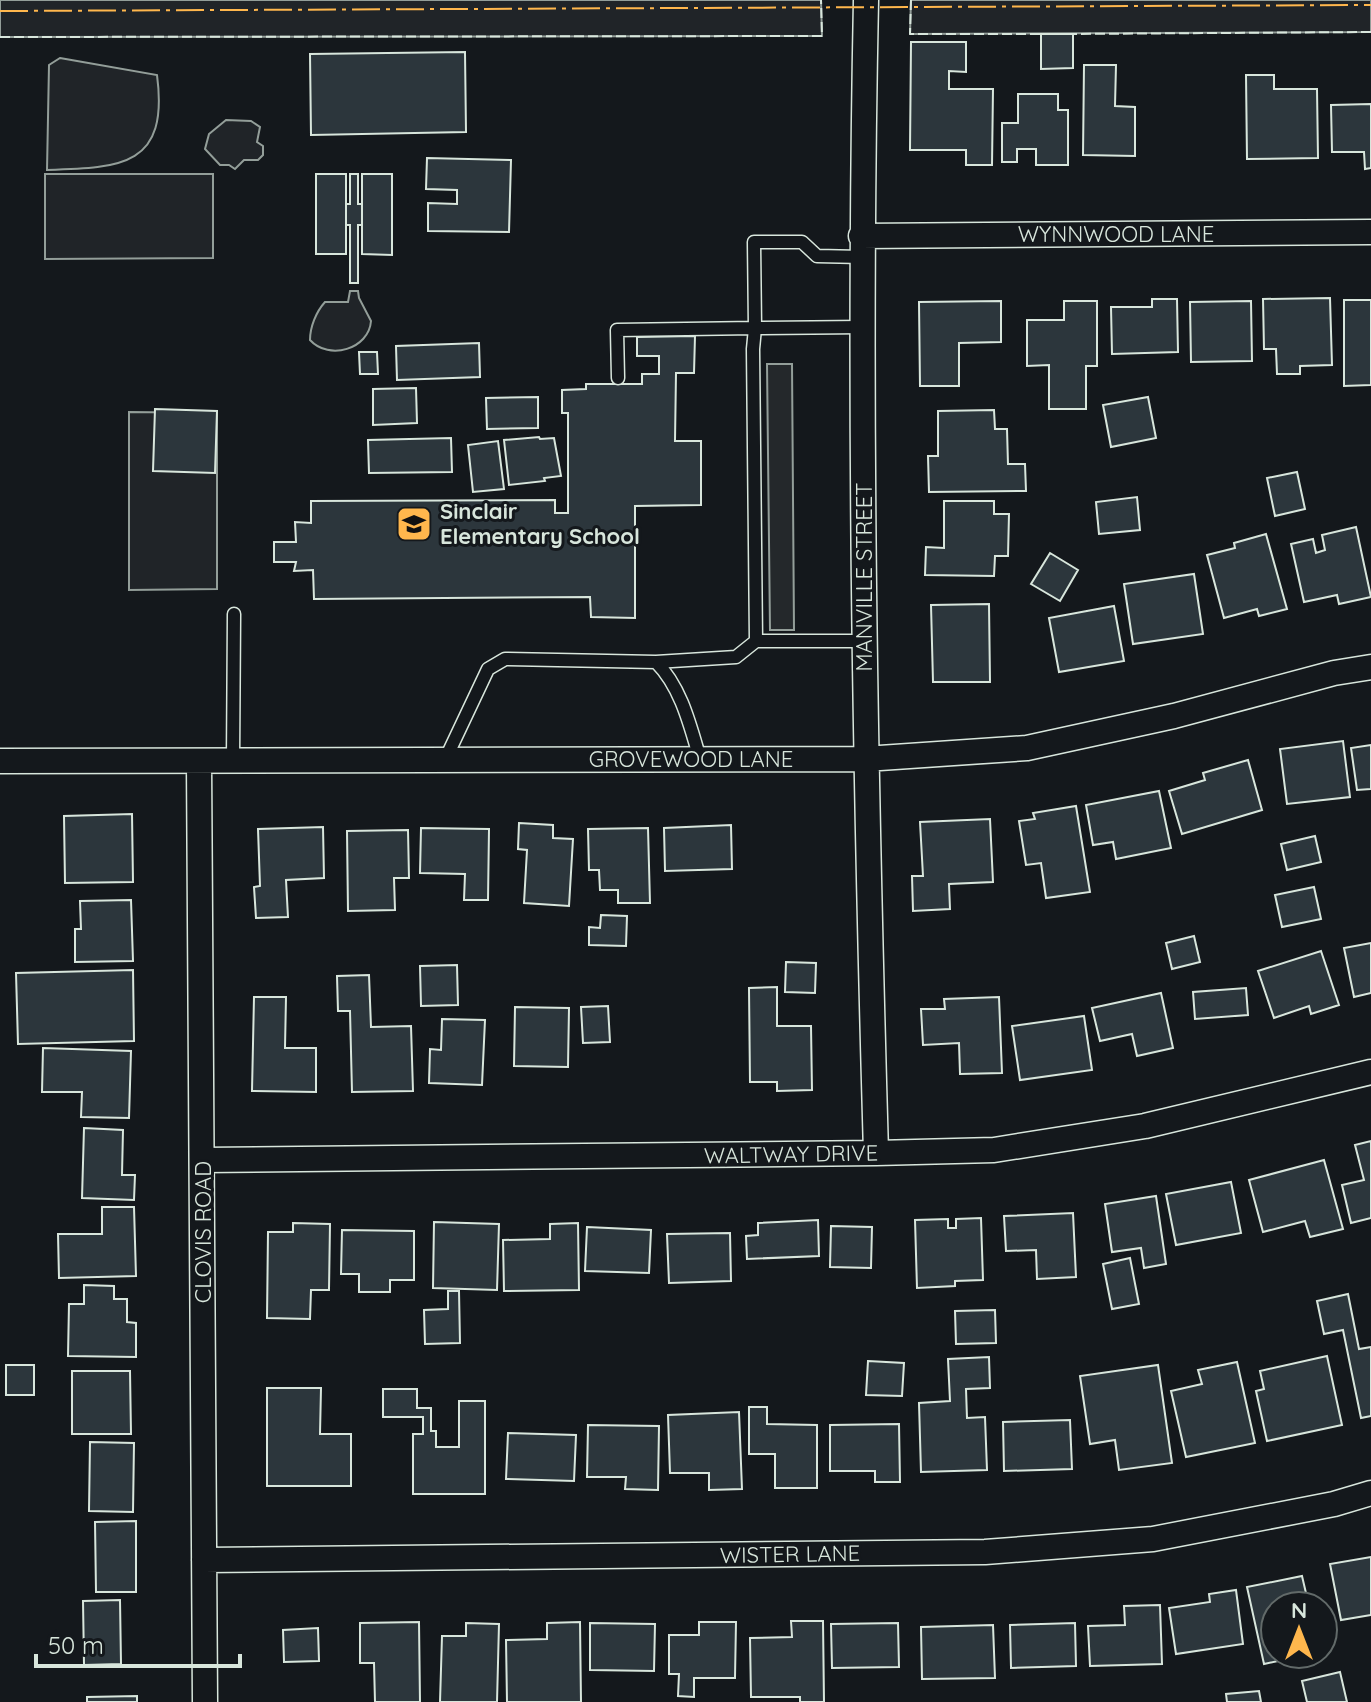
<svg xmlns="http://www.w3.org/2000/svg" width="1371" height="1702" font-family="Quicksand,sans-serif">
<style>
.green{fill:#202428;stroke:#939e99;stroke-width:2}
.parking{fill:#24282b;stroke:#939e99;stroke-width:2}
.building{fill:#2c363c;stroke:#d8e6dc;stroke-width:2}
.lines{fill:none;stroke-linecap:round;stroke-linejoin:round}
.lane-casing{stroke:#d8e6dc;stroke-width:15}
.street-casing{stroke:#d8e6dc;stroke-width:27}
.lane{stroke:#14181c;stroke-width:12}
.street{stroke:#14181c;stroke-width:24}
.fence{stroke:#d8e6dc;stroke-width:2;stroke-dasharray:10 4;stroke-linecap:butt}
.power{stroke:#ffb74d;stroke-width:2;stroke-dasharray:28 6 4 6;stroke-linecap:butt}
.labels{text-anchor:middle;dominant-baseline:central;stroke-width:6;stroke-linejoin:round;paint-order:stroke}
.street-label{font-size:22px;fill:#d8e6dc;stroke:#14181c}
.poi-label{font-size:22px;font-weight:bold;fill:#d8e6dc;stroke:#14181c;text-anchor:start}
</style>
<rect width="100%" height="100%" fill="#14181c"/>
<path class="green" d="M0 0H821L822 36 0 37Z
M911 0H1371V32L910 34Z
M60 58 157 75C169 166 122 168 47 170L49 65Z
M226 120 251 121 260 127 257 142 263 146V155L258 160H244L235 169 229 165H220L205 149 209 134Z
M45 174H213V258L45 259Z
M350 291H358L359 298 371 321C369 349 329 361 310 340 310 327 316 312 325 302H348Z
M129 412 217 413V589L129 590Z"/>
<path class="parking" d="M767 364H792L794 630H770Z"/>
<path class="building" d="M1041 34H1073V68L1041 69Z
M911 42H966V72L949 71V89H993L992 165H966V150H910Z
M465 52 466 132 311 135 310 54Z
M1084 65H1116L1115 106 1135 107V156L1083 155Z
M1246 75H1274V89H1317L1318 158 1247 159Z
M1018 94H1058V110H1068V165H1036V149H1017V162H1002V123H1018Z
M1371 104V168L1365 169 1364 152H1332L1331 105Z
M427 158 511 160 509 232 428 231V203L457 204V190L426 189Z
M316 174H346V254H316Z
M350 174H358V204H362V225H358V283H350V225H346V204H350Z
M362 174H392V255L362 254Z
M1330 298 1332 365 1300 366V374H1277L1276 349H1264L1263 299Z
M1152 299H1177L1178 352 1112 354 1111 307H1152Z
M1344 300H1371V385L1344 386Z
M1001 301V342L959 343V386H920L919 302Z
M1064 301H1097V366H1086V409H1049V365L1027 366V320H1064Z
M1251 301 1252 361 1191 362 1190 302Z
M695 336 694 373H676L675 441H701V505L635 506V618L591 617 590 597 314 599 313 570 294 571 296 562H274V542H296L295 522 311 523V501L555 500V513H568V413H562V390L586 389V384H642V374H659V356H637V337Z
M479 343 480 377 397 380 396 346Z
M359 352H377L378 374H360Z
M416 388 417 423 373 425V389Z
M538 397V428L487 429 486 398Z
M1148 397 1156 438 1111 447 1103 405Z
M155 409 217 411 215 473 153 471Z
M994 410 995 429H1007L1008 464H1025L1026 491 929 492 928 456H938V411Z
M539 437 540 439 554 438 561 476 544 478 545 481 509 485 504 440Z
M451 438 452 472 369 473 368 440Z
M498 441 504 489 473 492 468 445Z
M1297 472 1305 509 1275 516 1267 478Z
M1137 497 1140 530 1099 534 1096 502Z
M944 501H994V514H1009L1008 556H995L994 576 925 575 926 547 944 548Z
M1356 527 1371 597 1339 604 1337 595 1304 602 1291 544 1313 539 1316 553 1325 550 1322 535Z
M1266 534 1287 609 1259 616 1257 609 1224 618 1207 555 1235 548 1234 543Z
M1050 553 1078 570 1060 601 1031 584Z
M1194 574 1203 634 1133 644 1124 584Z
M989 604 990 682H933L931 605Z
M1114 606 1124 661 1059 672 1049 618Z
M1343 741 1350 797 1287 804 1280 749Z
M1371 745V789L1357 790 1351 748Z
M1248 760 1262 810 1182 834 1169 791 1205 780 1203 773Z
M1159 791 1171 848 1116 859 1113 842 1093 845 1086 805Z
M1076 806 1090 892 1046 898 1041 863 1026 865 1019 821 1035 819 1033 813Z
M132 814 133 882 65 883 64 816Z
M990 819 993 882 949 884 950 909 913 911 912 876H923L920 822Z
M519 823 553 825V838L573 839 569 906 524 903 527 850 518 849Z
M731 825 732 869 665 871 664 828Z
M323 827 324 878 286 880 288 917 256 918 254 887 260 886 258 829Z
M421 828 489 829 488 900H464L465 874 420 873Z
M648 828 650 903H618V890H600L599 870H589L588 829Z
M408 830 409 878H394L395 910 348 911 347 831Z
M1315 836 1321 862 1287 870 1281 844Z
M1314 887 1321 919 1282 927 1275 895Z
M131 900 133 961 75 962V929H81L80 901Z
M601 915 627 916 626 946 589 945V927L600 928Z
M1194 936 1200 962 1172 969 1166 943Z
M1371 943V993L1354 997 1344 948Z
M1321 951 1339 1005 1311 1014 1309 1006 1274 1018 1258 971Z
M786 962 816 963 815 993 785 992Z
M457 965 458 1005 421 1006 420 966Z
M133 970 134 1041 18 1044 16 973Z
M369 975 371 1027 411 1026 413 1091 352 1092 350 1011H338L337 976Z
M777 987V1026H811L812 1090 777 1091V1082H750L749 988Z
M1246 988 1248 1015 1195 1019 1193 992Z
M1161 993 1173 1048 1137 1056 1132 1034 1100 1041 1092 1008Z
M254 997H286L285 1048H316V1092L252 1091Z
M999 997 1002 1073 960 1074 959 1043 923 1045 921 1009H945L944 999Z
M608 1006 610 1042 583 1043 581 1007Z
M515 1007 569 1008 568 1067 514 1066Z
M1084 1016 1092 1070 1020 1080 1012 1026Z
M442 1019 485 1020 482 1085 429 1083 430 1049 441 1050Z
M43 1048 131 1051 129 1118 81 1117 82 1092H42Z
M84 1128 123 1130 122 1175H135L134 1200 82 1198Z
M1371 1141V1218L1351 1223 1342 1185 1364 1180 1355 1145Z
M1324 1160 1343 1229 1310 1237 1305 1221 1263 1232 1249 1180Z
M1231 1182 1241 1233 1176 1245 1166 1194Z
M1156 1196 1166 1264 1144 1268 1141 1248 1112 1252 1105 1204Z
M102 1207H134L136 1276 59 1278 58 1234H102Z
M1073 1213 1076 1277 1037 1279 1036 1250 1006 1251 1004 1216Z
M981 1218 983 1280 955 1281V1286L917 1288 915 1220 948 1219V1228H956V1219Z
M818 1220 819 1256 747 1259 746 1236 758 1235V1223Z
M434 1222 499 1224 497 1290 433 1288Z
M293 1223 330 1224 329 1290H311L310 1319 267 1318 268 1232H293Z
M578 1223 579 1290 504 1291 503 1240 550 1239V1224Z
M831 1226 872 1227 871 1268 830 1267Z
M587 1227 651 1230 649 1273 585 1271Z
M342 1230 414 1231V1280H390V1292H359V1274H341Z
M730 1233 731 1281 669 1283 667 1234Z
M1130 1258 1139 1304 1112 1309 1103 1264Z
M84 1285 114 1286V1299H127V1322L136 1323V1357L68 1356 69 1304H84Z
M448 1291H459L460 1343 425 1344 424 1310 448 1309Z
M1348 1294 1359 1349 1371 1347V1416L1361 1418 1343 1330 1324 1334 1317 1301Z
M995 1310 996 1343 956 1344 955 1311Z
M1327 1356 1342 1425 1267 1441 1256 1391 1264 1389 1260 1371Z
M989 1357 990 1388 966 1389 967 1418 985 1417 987 1470 921 1472 919 1403 950 1401 948 1359Z
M868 1361 904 1363 902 1396 866 1395Z
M1237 1362 1255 1443 1186 1457 1171 1391 1202 1384 1198 1370Z
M6 1365H34V1395H6Z
M1158 1365 1172 1463 1119 1470 1115 1440 1090 1444 1080 1376Z
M72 1371H130L131 1434H72Z
M267 1388H321L320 1434H351V1486H267Z
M383 1389H417V1408H431V1431H436V1447H459V1401H485V1494H413V1434H423V1417H383Z
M749 1407H767V1424L817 1425V1488H775V1454H749Z
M739 1412 742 1489 709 1490V1473H670L668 1415Z
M1070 1420 1072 1469 1004 1471 1003 1422Z
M899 1424 900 1482H875V1471H830V1425Z
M588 1425 659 1426 658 1490 625 1489 626 1477H587Z
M508 1433 576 1435 574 1481 506 1479Z
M90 1442 134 1443 133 1512 89 1511Z
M136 1521V1592H96L95 1522Z
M1371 1557V1615L1341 1620 1330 1564Z
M1302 1576 1309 1606H1275V1654H1310L1264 1664 1247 1587Z
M1236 1590 1243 1644 1176 1654 1169 1608 1210 1602 1209 1594Z
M120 1600 121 1664 84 1665 83 1601Z
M1160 1605 1162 1664 1090 1666 1088 1626 1125 1625 1124 1606Z
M791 1621H823L824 1702H800V1697H751L750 1638 792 1637Z
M419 1622 420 1702H375L374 1663H360V1623Z
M580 1622 581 1702H507L506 1640 547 1639V1623Z
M699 1622H736L735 1678H694V1697L678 1696 679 1674H669V1635H699Z
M466 1623 499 1624 497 1702H440L442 1636H466Z
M590 1623 655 1624 654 1671 590 1670Z
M898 1623 899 1667 832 1668 831 1624Z
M1075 1623 1076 1666 1011 1668 1010 1625Z
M993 1625 995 1678 922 1679 921 1627Z
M318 1628 319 1661 284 1662 283 1630Z
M1340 1672 1347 1702H1307L1302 1681Z
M1259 1691 1261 1702H1227L1226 1694Z
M137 1696V1702H87V1697Z"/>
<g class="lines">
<defs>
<path id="lane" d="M618 378 617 330 755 328 754 242H802L817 256 862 257
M756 641H864
M656 662 736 657 756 641 753 349 755 328 863 327
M445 760 488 669 505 659 656 662C681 687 690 725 700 759
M233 761 234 614"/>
<path id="street" d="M866 0C858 384 865 769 876 1153
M861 236 1371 232
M0 761 865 759 1027 748 1174 716 1334 673 1371 667
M199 762 205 1702
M203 1160 876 1153 994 1150 1145 1126 1371 1072
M204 1560 985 1552 1153 1539 1334 1504 1371 1493"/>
</defs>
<use href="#lane" class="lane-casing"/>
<use href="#street" class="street-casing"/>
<use href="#lane" class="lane"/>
<use href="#street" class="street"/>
<path class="fence" d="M911 0 910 34H1047
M1067 34 1371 32
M0 37 822 36 821 0"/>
<path class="power" d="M0 11 1371 5"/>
</g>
<defs>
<symbol id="school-square" viewBox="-11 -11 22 22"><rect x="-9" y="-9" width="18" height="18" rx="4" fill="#ffb74d" stroke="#14181c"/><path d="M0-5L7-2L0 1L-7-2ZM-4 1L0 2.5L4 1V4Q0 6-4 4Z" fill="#111"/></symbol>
</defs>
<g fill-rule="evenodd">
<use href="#school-square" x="394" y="504" width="40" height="40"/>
</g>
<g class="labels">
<g class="street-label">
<text x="1116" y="234">WYNNWOOD LANE</text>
<text transform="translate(864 577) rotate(-90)">MANVILLE STREET</text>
<text x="691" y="759">GROVEWOOD LANE</text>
<text transform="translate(791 1154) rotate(-1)">WALTWAY DRIVE</text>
<text transform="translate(203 1232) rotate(-90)">CLOVIS ROAD</text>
<text transform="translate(790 1554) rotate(-1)">WISTER LANE</text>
</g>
<g class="poi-label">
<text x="440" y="511">Sinclair<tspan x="440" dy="25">Elementary School</tspan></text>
</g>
</g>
<g transform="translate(1299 1630)"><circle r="38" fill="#14181c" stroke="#626a69" stroke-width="2"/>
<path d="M0-6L14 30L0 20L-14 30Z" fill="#ffb74d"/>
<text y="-12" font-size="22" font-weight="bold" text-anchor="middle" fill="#d8e6dc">N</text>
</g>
<path d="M36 1654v12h204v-12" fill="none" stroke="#d8e6dc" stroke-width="4"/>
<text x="48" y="1654" font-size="24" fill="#d8e6dc" stroke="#14181c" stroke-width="6" paint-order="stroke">50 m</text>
</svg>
